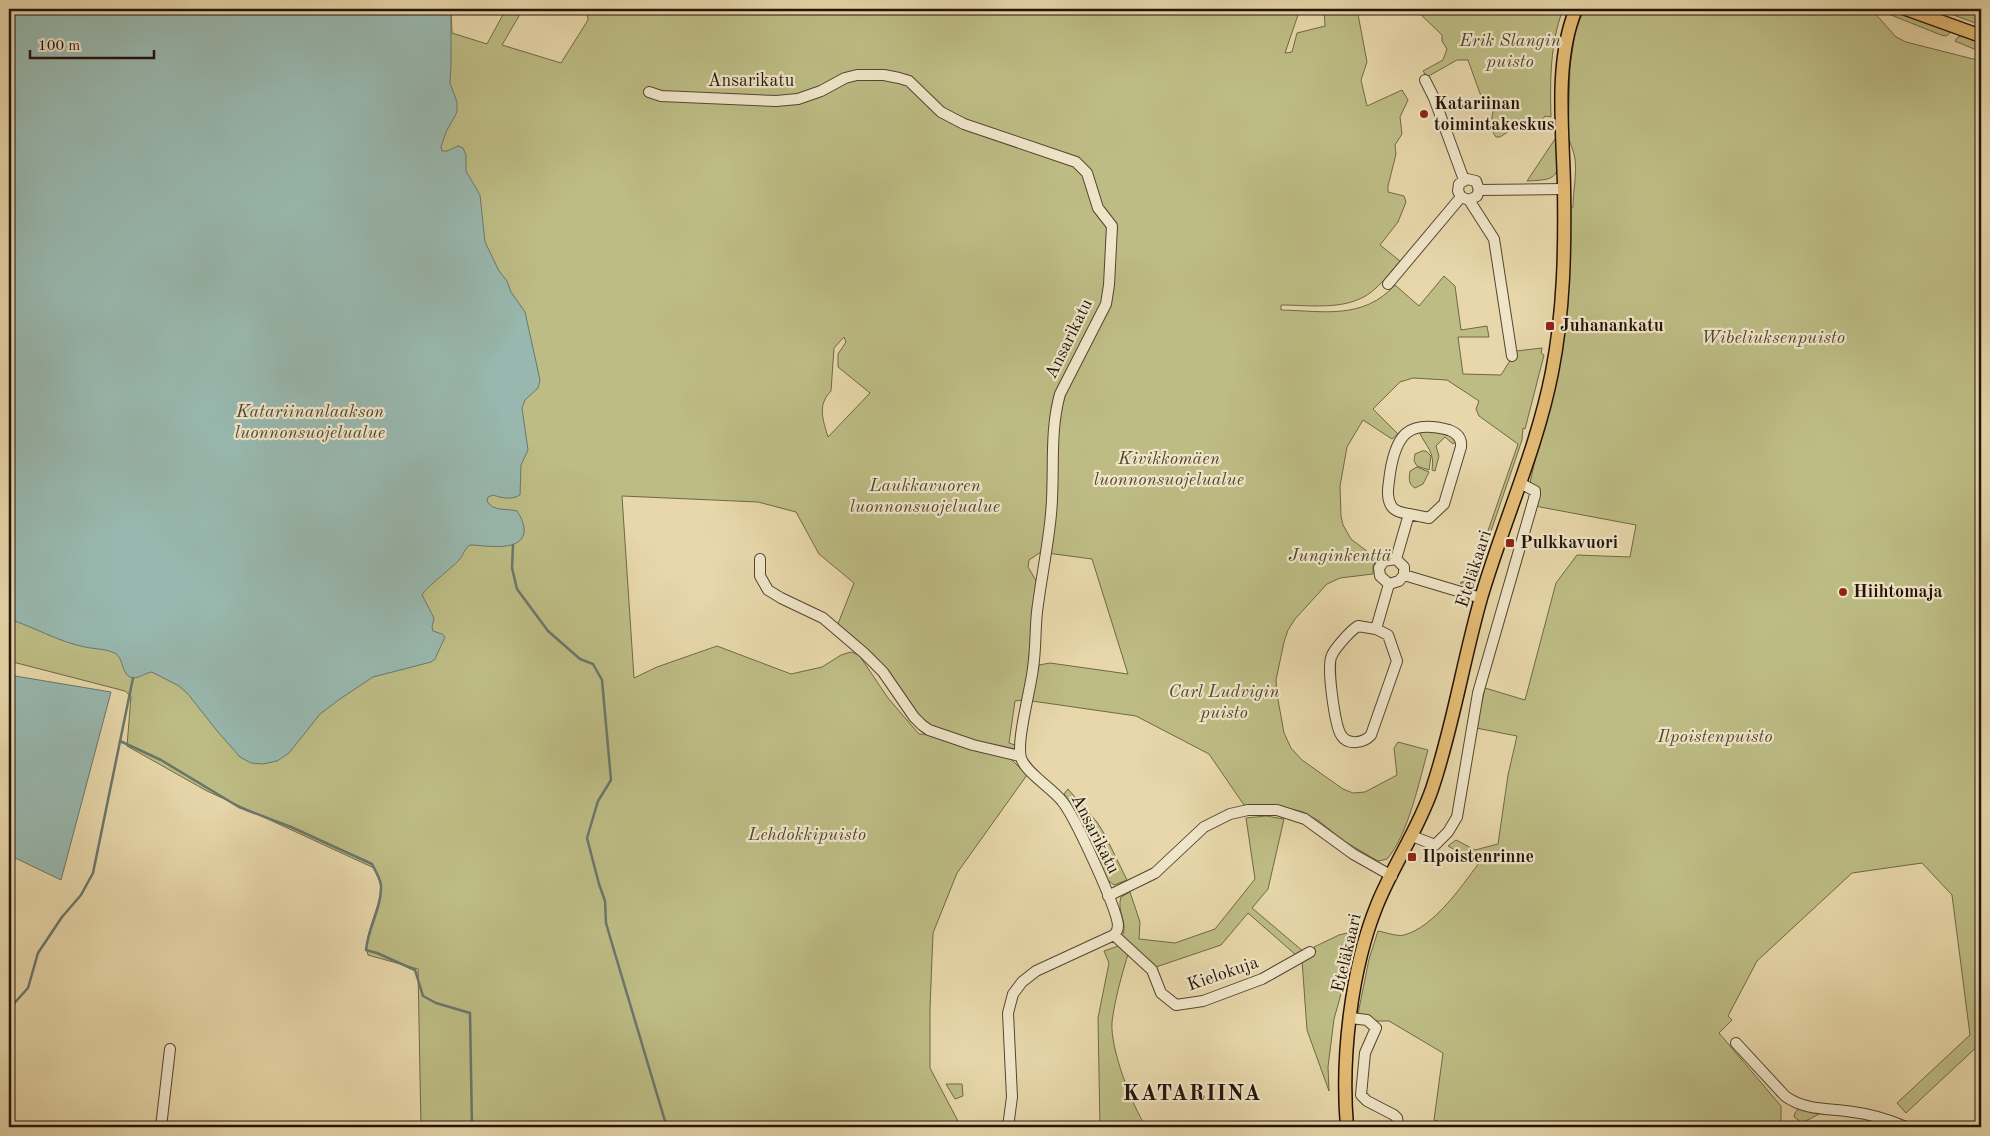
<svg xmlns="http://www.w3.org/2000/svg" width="1990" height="1136" font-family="'Old Standard TT',serif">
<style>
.green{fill:#bdbc84;stroke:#706846;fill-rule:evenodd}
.water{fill:#98b8af;stroke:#6a766d}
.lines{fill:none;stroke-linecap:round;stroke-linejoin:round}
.stream{stroke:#6a766d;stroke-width:2.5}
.minor-casing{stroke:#554431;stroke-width:12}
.major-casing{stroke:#241309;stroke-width:15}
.minor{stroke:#efe5c8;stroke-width:10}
.major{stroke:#e4bc75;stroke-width:12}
.poi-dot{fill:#8f2418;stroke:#efe5c8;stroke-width:2}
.labels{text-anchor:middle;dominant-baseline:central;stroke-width:4.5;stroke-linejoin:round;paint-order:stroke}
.park-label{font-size:18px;font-style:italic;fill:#52462e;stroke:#efe5c8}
.street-label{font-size:18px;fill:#241309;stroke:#efe5c8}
.poi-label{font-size:18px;font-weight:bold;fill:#241309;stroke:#efe5c8;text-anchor:start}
.district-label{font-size:22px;font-weight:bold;letter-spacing:1px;fill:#241309;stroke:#efe5c8}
</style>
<rect width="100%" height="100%" fill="#e7d7aa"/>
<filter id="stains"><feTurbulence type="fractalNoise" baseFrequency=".004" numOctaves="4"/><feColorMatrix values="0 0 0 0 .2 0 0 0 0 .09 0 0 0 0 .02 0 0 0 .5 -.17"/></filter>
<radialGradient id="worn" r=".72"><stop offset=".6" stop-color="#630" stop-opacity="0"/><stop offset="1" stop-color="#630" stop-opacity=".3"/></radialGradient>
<path class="green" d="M451 9 452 33 487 44 506 9H523L502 45 561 63 588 20 587 9H1300L1285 53 1292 52 1297 33 1325 26 1324 9H1357L1367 62 1361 80 1367 106 1402 90 1408 100 1400 117 1402 134 1395 145 1396 154 1388 186V192L1404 196 1406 202 1398 222 1380 245 1400 261C1392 270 1385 280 1376 288 1351 312 1313 305 1281 305V310C1324 311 1363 320 1395 285L1419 306 1444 276 1455 286 1461 330 1487 326 1489 337H1458L1463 374 1501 375 1516 351 1542 348 1541 353 1544 355 1525 429 1523 428 1522 440 1487 543 1475 575 1469 583H1460L1472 577 1518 444 1479 416 1476 409 1479 401 1447 380 1413 378 1400 382 1373 409 1398 434 1392 439 1363 420 1347 447 1340 486 1341 516 1343 525 1351 539 1377 559 1373 566V574L1340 578 1327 584 1295 619 1288 630 1284 642 1276 680 1277 694 1284 733 1291 748 1302 760 1343 789 1353 793 1365 792 1397 775 1394 748 1398 742 1428 750C1419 782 1408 835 1387 859L1379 861 1376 860 1344 841 1319 821 1303 812 1274 805H1244L1209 754 1136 716 1032 701 1039 665 1050 663 1128 674 1092 559 1047 553 1060 406 1099 313 1059 391 1049 511 1041 552 1029 560 1028 567 1038 584 1029 656V671L1023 700 1015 701 1009 743 1015 745 1016 753 937 729 924 722 836 629 854 583 819 554 796 512 758 502 622 496 634 678 657 667 717 646 791 674 822 667 841 655 851 652 859 655 888 698 919 734 935 735 1011 759 1027 775 957 873 933 933 930 1009V1068L959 1123 967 1127H421L418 969 368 955C362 936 381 908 381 886 380 880 376 873 374 868L207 791 127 746 131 696 125 691 9 661V202ZM844 337 846 342 838 354V367L870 393 828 437C823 420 817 405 831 391L834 348Z
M1415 9H1452L1456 13 1470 9H1563C1550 44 1550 80 1551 117L1545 116 1540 123 1520 124 1500 137H1496C1489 129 1491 112 1497 103L1482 99 1468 60H1457L1427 77 1423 71 1443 60 1447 49 1442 41V35Z
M1584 9H1868L1873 11 1896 37 1906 42 1981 61V1043L1906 1113 1897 1103 1970 1035 1952 895 1922 863 1852 873 1757 961 1728 1016 1732 1020 1719 1033 1781 1106V1125L1784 1127H1448V1125L1434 1120 1443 1053 1389 1021H1376L1358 1014 1369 959 1378 931C1385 932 1397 937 1404 935 1434 927 1461 887 1479 863L1448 846 1456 840 1475 850 1498 844 1508 775 1517 736 1476 728 1485 688 1525 700 1556 583 1577 555 1630 557 1636 525 1535 506 1540 492 1530 483 1565 323 1570 261 1569 207H1573C1573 191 1577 174 1575 159 1574 151 1570 144 1568 136L1570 67 1575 32Z
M1876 9H1890L1946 29 1950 33 1946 36 1941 35Z
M1937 9H1981V25Z
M1962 35 1981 42V52L1955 41 1957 38Z
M1555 139 1557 140C1557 174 1564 180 1527 181Z
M1431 431 1450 436 1456 441 1453 444 1445 437 1436 446 1439 456 1435 471 1432 470C1435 452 1427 448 1419 432Z
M1422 451H1426L1431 456 1429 470 1417 466 1414 461 1415 454Z
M1417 467 1429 472 1423 484 1415 488C1408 484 1409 478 1410 471Z
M1068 789 1097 822 1105 835 1127 880 1114 885 1105 878 1070 802 1064 794Z
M1266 816 1284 819 1268 889 1252 908 1304 952 1297 956 1248 913 1221 945 1153 968 1122 937C1129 923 1116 911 1121 897L1130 892 1140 922 1139 939 1175 943 1215 929 1255 879 1246 818Z
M1355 931 1343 987 1334 1019 1328 1067 1329 1091 1307 1030 1302 960 1316 952 1314 947 1339 935Z
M1121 945 1129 951C1122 974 1115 998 1112 1022 1110 1049 1132 1105 1146 1127H1100L1098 1018 1109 963 1104 951Z
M946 1084H962L963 1096 955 1099Z
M1798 1109 1819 1114 1806 1121 1801 1122 1794 1117 1795 1113Z"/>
<path class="water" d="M9 9H451V66L450 83 457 102V112L446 132 441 147 442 151H447L458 146 463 148 466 155V171L480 195 485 242 499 271 507 281 511 292 525 312 540 380 538 388 525 400 522 408 528 450 521 465 520 495C513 500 501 498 493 495L488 497 487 501C493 512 506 508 517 511 521 517 525 525 524 533 520 553 484 545 470 545 463 550 464 555 459 560 451 569 426 587 422 595L434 618 432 627 433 631 442 634 445 637 435 659 431 662 373 677 340 699 320 714 289 753 277 761 263 764 251 763 240 757 218 732 188 694 179 686 152 672C145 673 140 678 133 678 121 676 124 659 116 654 109 649 94 649 85 647 59 642 34 627 9 619Z
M9 675 111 692 61 880 9 855Z"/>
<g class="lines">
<path class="stream" d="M513 545 512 568 517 589 548 631 580 659 593 664 602 680 611 780 598 801 587 838 599 884 605 901 606 923 613 947 665 1121 670 1126 702 1127
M120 741 161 760 239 807 291 827 372 864C375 870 380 878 381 885 382 907 368 928 366 950L377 953 415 970 423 996 436 1003 470 1013 472 1127
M9 1009 28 988 38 953 62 917 81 895 93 873 133 678
M662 1127 665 1121"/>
<defs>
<path id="minor" d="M1425 80 1434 98 1464 180
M649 92 661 96 776 101 798 99 821 91 845 78 857 75H884L899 78 909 81 941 112 964 124 1076 162 1087 173 1098 208 1112 226 1109 285 1106 304 1060 394C1049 433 1055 474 1051 514 1048 547 1041 579 1037 612 1035 630 1036 649 1033 668 1031 688 1016 741 1021 758 1026 773 1052 788 1062 801 1075 817 1116 906 1118 925 1118 929 1117 932 1114 935
M1479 190 1477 196 1469 200 1461 197 1458 191 1459 184 1467 179 1476 181 1479 190 1564 189
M1469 200 1494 239 1512 356
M1388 284 1461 197
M760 559V576L768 590 781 598 823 618 864 653 883 672 914 717 922 725 929 730 973 745 1020 756
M1404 575V567L1396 559 1409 514 1429 518 1444 504 1461 447C1462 438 1457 433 1449 430 1408 419 1396 435 1390 473 1389 484 1385 497 1392 507 1396 512 1403 513 1409 514
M1404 575 1481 598
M1389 584 1380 576 1379 568 1384 561 1396 559
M1376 629 1388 635 1397 661 1371 735C1364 743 1348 746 1341 735 1335 725 1326 665 1332 655 1336 647 1351 630 1358 626L1376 629 1389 584 1399 581 1404 575
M1412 836 1435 845 1448 832 1457 817 1478 693 1535 495V491L1520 483
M1108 896 1155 873 1204 827 1230 814 1248 810H1277L1305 819 1353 854 1392 876
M1114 935 1152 970 1161 993 1176 1005 1203 1001 1262 979 1310 952
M1351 1018 1367 1020 1376 1028 1365 1053 1361 1095 1367 1101 1394 1115 1397 1118 1399 1127
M1736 1043 1785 1096C1805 1111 1830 1108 1853 1112 1871 1114 1889 1120 1906 1127
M161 1127 170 1049
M1008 1127 1012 1097 1008 1013 1013 994 1022 982 1036 971 1114 935"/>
<path id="major" d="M1906 9 1981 36
M1347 1127C1341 1058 1351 969 1377 905 1393 865 1418 830 1432 789 1453 727 1463 661 1481 598 1503 523 1537 449 1552 372 1564 311 1565 249 1564 187 1563 130 1554 62 1576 9"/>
</defs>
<use href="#minor" class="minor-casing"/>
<use href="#major" class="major-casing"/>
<use href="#minor" class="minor"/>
<use href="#major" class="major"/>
</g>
<g class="poi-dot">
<circle cx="1424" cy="114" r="5"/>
<rect x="1545" y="321" width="10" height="10" rx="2.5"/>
<rect x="1505" y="538" width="10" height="10" rx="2.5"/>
<circle cx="1843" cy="592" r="5"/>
<rect x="1407" y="852" width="10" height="10" rx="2.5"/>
</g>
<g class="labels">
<g class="park-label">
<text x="1510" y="41">Erik Slangin<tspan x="1510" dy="21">puisto</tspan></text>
<text x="1773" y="338">Wibeliuksenpuisto</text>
<text x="310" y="412">Katariinanlaakson<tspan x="310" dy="21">luonnonsuojelualue</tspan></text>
<text x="1169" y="459">Kivikkomäen<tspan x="1169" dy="21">luonnonsuojelualue</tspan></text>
<text x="925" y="486">Laukkavuoren<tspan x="925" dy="21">luonnonsuojelualue</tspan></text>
<text x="1340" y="556">Junginkenttä</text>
<text x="1224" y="692">Carl Ludvigin<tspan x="1224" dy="21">puisto</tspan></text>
<text x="1715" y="737">Ilpoistenpuisto</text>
<text x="807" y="835">Lehdokkipuisto</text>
</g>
<g class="street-label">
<text x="751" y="81">Ansarikatu</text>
<text transform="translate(1069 339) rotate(-64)">Ansarikatu</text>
<text transform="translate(1474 569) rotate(-72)">Eteläkaari</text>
<text transform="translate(1095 834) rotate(63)">Ansarikatu</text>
<text transform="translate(1347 953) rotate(-77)">Eteläkaari</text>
<text transform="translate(1223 974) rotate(-19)">Kielokuja</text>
</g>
<g class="poi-label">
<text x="1434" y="104">Katariinan<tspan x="1434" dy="21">toimintakeskus</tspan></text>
<text x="1560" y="326">Juhanankatu</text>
<text x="1520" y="543">Pulkkavuori</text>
<text x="1853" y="592">Hiihtomaja</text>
<text x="1422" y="857">Ilpoistenrinne</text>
</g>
<g class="district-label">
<text x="1192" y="1094">KATARIINA</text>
</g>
</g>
<rect width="1990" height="1136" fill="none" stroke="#e7d7aa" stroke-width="30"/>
<rect x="10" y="10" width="1970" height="1116" fill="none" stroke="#241309" stroke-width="2.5"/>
<rect x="15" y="15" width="1960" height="1106" fill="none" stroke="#241309"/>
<path d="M30 50v8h124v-8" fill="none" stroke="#241309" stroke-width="2.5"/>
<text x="38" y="50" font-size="15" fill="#241309" stroke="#efe5c8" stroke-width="4" paint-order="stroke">100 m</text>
<rect width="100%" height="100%" filter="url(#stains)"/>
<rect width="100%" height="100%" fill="url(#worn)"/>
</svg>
